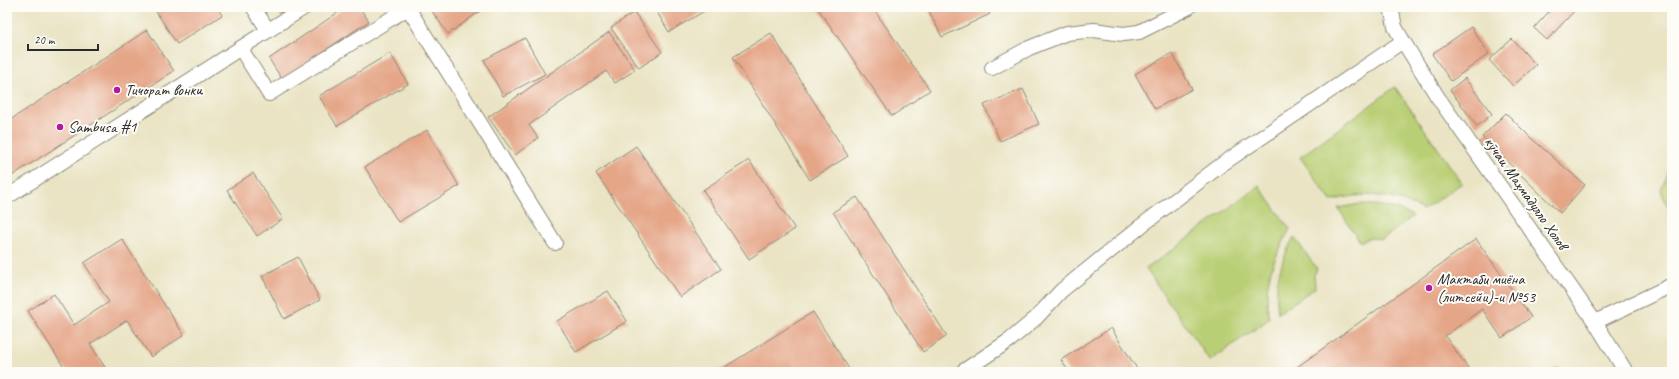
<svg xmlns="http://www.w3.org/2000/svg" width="1679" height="379" font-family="Caveat,sans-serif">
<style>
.green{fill:#b9cf74;stroke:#727d50}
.building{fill:#e5a587}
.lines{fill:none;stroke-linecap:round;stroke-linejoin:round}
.service-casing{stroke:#8a8878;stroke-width:16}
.service{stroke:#fff;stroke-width:14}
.poi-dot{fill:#b5179e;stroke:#fdfcf7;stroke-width:1.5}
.labels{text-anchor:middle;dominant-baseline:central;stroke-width:4;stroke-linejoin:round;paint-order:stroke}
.poi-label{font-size:16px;fill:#2b2b2b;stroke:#fdfcf7;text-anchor:start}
.street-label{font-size:16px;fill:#2b2b2b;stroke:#fdfcf7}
</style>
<rect width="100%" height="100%" fill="#fdfcf7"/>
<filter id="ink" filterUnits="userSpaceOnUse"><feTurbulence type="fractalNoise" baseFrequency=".025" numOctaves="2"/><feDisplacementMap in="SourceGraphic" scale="8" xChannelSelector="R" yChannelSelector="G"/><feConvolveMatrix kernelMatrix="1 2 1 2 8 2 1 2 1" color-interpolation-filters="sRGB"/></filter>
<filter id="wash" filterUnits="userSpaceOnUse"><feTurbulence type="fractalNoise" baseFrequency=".012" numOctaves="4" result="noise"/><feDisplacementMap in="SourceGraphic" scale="16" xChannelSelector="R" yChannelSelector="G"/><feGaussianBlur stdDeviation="0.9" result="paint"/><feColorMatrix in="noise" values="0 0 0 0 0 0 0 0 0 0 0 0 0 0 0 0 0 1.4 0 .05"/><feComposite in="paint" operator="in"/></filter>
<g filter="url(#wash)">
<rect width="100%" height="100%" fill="#eae4c4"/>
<path class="green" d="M1395 87 1462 183 1423 210C1391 194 1365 191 1331 201L1300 157Z
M1672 159V216L1661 191Z
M1259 186 1290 229C1272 263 1263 280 1269 319L1210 361 1146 269Z
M1360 204C1380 205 1396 207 1413 216L1383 239 1368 238 1360 242 1338 208Z
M1294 237 1317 269 1314 275 1315 288 1278 313C1274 283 1280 263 1294 237Z"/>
<g id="blocks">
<path class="building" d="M153 7H217L222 15 177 44Z
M276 7H290L280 13Z
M346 7H359L369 21 282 79 269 59Z
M429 7H486L448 34Z
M654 7H711L669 32Z
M817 7H872L930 90 892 116Z
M927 7H986L990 14 942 37Z
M1553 7H1578L1547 40 1534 28Z
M634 12 662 52 639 68 611 28Z
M1471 27 1489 54 1451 81 1432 54Z
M147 30 174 71 7 179V122Z
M609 32 635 70 615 83 606 71 529 125 538 138 515 155 488 117Z
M771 33 848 156 810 180 733 57Z
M525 38 545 74 503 96 484 60Z
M1512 39 1536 65 1513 86 1489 60Z
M390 53 408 84 337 126 319 96Z
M1172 53 1192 89 1155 109 1135 74Z
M1465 78 1492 114 1477 126 1450 90Z
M1023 89 1039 124 1000 141 984 105Z
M1506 113 1531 138 1585 185 1560 213 1482 137Z
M427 130 459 186 398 222 365 167Z
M636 146 721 269 680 297 596 173Z
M749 160 795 229 749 259 703 190Z
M253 173 283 219 257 236 227 190Z
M857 197 947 336 923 352 833 212Z
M122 239 184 335 151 357 127 320 90 344 108 372H67L28 311 54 294 74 325 109 302 84 263Z
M1476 239 1531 317 1502 338 1482 309 1445 336 1471 372H1290Z
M298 257 320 300 284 319 262 276Z
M608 291 627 321 576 352 557 321Z
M813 312 851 372H717Z
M1111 328 1139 372H1069L1061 360Z
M1556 367 1559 372H1548Z"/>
</g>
</g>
<g filter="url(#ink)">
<use href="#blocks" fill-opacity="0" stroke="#8a8878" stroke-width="1"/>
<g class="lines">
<defs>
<path id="service" d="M253 7 268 30
M1391 7 1395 27 1403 41 1437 96 1595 322 1672 285
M241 49 269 94 408 8 555 243
M992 68 1029 48 1067 33 1094 30 1123 34 1139 32 1189 7
M7 197 305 7
M1595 322 1626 372
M962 372 1010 340 1036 318 1061 291 1141 226 1221 165 1403 41"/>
</defs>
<use href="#service" class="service-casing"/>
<use href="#service" class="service"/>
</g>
</g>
<g class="poi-dot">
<circle cx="117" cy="90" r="4"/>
<circle cx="60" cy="127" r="4"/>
<circle cx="1429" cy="288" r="4"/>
</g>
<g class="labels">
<g class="poi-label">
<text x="125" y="90">Тичорат вонки</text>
<text x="68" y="127">Sambusa #1</text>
<text x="1437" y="279">Мактаби миёна<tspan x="1437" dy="18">(литсейи)-и №53</tspan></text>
</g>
<g class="street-label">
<text transform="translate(1526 193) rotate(55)">кӯчаи Маҳмадулло Холов</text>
</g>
</g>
<rect width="1679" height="379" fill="none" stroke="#fdfcf7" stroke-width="24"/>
<path d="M28 44v6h70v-6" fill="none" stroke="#2b2b2b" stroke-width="2"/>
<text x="34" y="44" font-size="12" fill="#2b2b2b" stroke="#fdfcf7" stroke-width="3" paint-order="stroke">20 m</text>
</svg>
